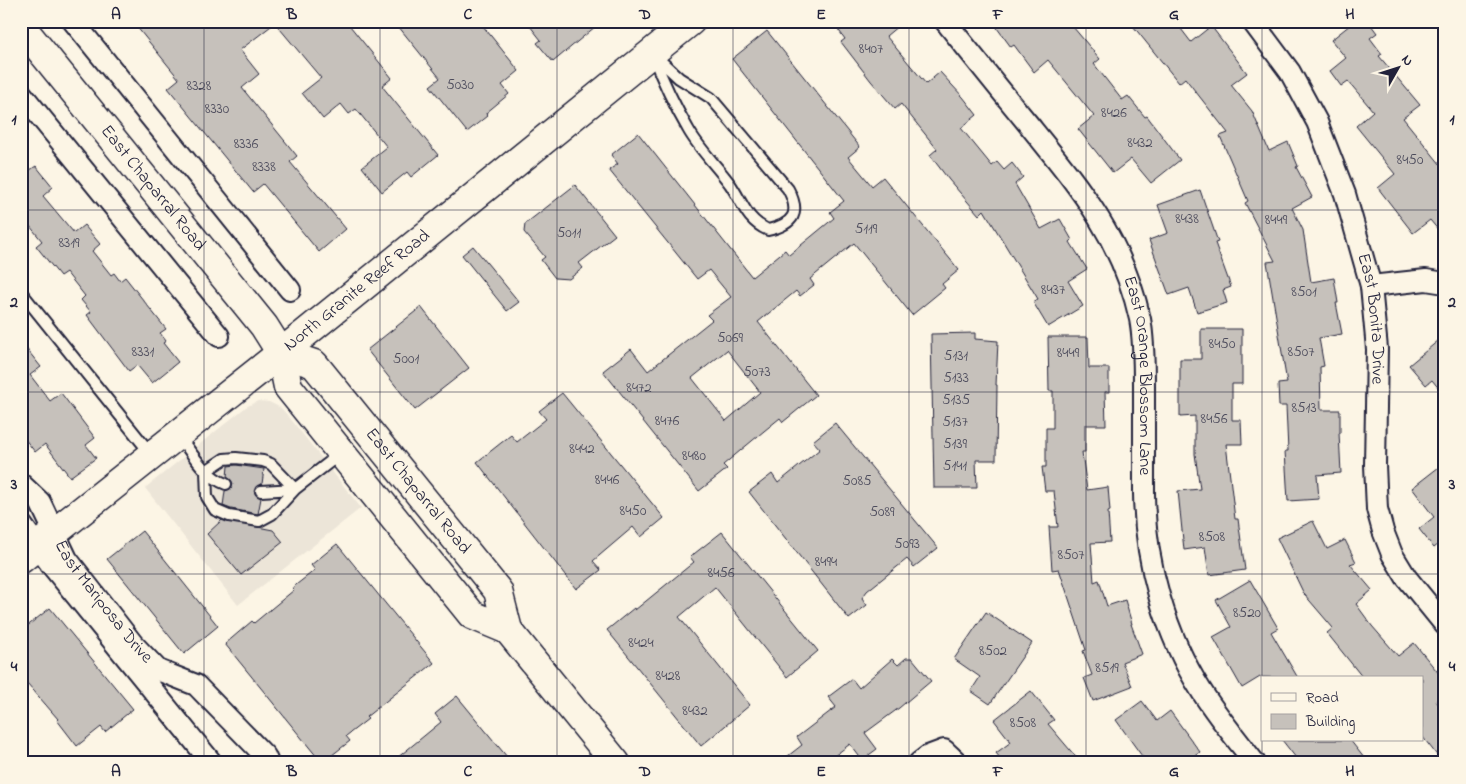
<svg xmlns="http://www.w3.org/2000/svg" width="1466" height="784" font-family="'Indie Flower',sans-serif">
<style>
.built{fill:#ece5d8}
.building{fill:#c6c1bb;stroke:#22223b;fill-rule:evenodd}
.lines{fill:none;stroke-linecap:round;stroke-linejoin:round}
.lane-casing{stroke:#22223b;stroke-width:14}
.street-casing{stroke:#22223b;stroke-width:24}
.secondary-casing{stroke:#22223b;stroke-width:31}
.lane{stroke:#fcf5e5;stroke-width:10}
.street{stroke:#fcf5e5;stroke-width:20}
.secondary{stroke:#fcf5e5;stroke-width:28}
.grid{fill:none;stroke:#22223b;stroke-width:1;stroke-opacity:0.55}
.labels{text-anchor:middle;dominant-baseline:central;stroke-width:4.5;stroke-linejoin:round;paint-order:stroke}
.number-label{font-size:15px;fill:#4b4a5b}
.street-label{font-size:18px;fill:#22223b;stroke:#fcf5e5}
.neatline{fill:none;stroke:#22223b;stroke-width:2}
.grid-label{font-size:16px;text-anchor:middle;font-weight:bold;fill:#22223b}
</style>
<rect width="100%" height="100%" fill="#fcf5e5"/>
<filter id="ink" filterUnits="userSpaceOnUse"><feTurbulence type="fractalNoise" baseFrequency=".02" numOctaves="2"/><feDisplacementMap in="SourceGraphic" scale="10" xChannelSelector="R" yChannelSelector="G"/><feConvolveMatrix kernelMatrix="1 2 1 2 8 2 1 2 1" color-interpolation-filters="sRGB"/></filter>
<g filter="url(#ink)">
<path class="built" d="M258 401 269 402 281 408 289 417 361 508 238 605 145 488 246 407Z"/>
<path class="building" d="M132 21H346L392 78 382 86 438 155 411 177 407 172 382 192 362 167 387 147 356 109 349 114 341 104 323 119 302 93 321 78 275 23 240 50 259 74 242 88 297 156 290 162 346 229 319 252 263 184 253 192 168 88 179 79Z
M394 21H479L519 71 502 85 509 94 486 113 487 116 467 132 430 86 440 78Z
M526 21H602L553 62 537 43 541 40Z
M832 21H904L886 36 926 84 940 72 963 97 977 115 961 128 992 166 997 162 1004 170 1012 163 1023 177 1015 184 1041 229 1060 219 1072 240 1070 242 1087 269 1068 281 1083 306 1048 327 1033 302 1038 299 984 210 979 215 949 180 930 155 937 149 901 104 895 109 871 81 841 42 845 39Z
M1006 21H1068L1100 59 1094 64 1122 100 1128 96 1145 117 1147 116 1180 160 1151 183 1131 159 1113 173 1078 129 1094 116 1048 60 1034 72 1014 45 1011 47 997 28Z
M1129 21H1175L1191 42 1211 26 1247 73 1231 85 1252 111 1269 151 1288 142 1298 166 1296 167 1312 197 1292 208 1303 230 1311 282 1334 278 1338 303H1336L1342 334 1319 338 1324 366 1320 367 1321 410H1340V433H1339L1341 473 1317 475 1319 499 1288 501 1285 451H1288L1286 406H1279L1278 384 1287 383 1267 262 1275 261 1245 203 1248 201 1220 136 1228 133 1185 78 1179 83Z
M1355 21H1368L1377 33 1370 38 1382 54 1379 56 1420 105 1403 118 1445 170V238L1430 220 1413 233 1378 188 1395 174 1356 126 1373 111 1348 81 1341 86 1330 71 1346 58 1331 40Z
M767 31 860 147 848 157 872 186 883 177 959 270 942 284 945 288 912 315 854 243 810 279 814 285 800 296 796 291 758 322 816 395 783 422 780 418 764 431 723 465 727 469 699 491 603 371 631 349 648 371 712 320 707 315 731 297 709 270 697 279 609 170 618 164 611 155 638 133 752 277 785 250 789 255 834 218 830 212 844 201 732 59ZM727 350 760 392 726 421 692 378Z
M21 159 30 170 36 166 53 187 43 196 74 233 84 225 100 244 92 251 111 275 114 273 120 281 125 277 166 329 160 333 166 341 163 343 178 362 152 383 137 365 129 371 87 315 91 312 81 300 85 296 66 272 60 276 36 246 42 241 21 215Z
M575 185 615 235 579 263 583 268 569 279 555 278 541 260 545 257 524 232 525 224Z
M1200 190 1218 242 1215 243 1231 287 1223 290 1227 303 1197 312 1189 288 1169 295 1149 240 1168 233 1158 205Z
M473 246 519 302 507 311 462 255Z
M421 307 469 368 415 410 367 350Z
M1201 329H1242V384H1232V420H1241L1242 444H1226L1235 519H1238L1245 570 1209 575 1205 547 1184 550 1178 491 1200 489 1195 454V416L1180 417V359H1201Z
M975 333V339L998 341 996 385H997L996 460H976L977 488H934L931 334Z
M1445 335V396L1432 380 1426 385 1409 365Z
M1048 337H1088L1089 368H1109V392H1105L1106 425H1085V452H1082L1087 490 1108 487 1110 511 1108 512 1110 542 1091 543 1094 582 1099 580 1107 606 1125 600 1132 624H1131L1142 654 1122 662 1132 686 1093 701 1084 678 1092 675 1083 651 1086 650 1059 569 1052 570 1049 527H1058L1054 491H1045L1042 467H1046V428H1053V391H1049Z
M21 342 41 367 30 375 50 401 61 393 95 438 86 445 96 458 70 477 45 444 35 452 21 434Z
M562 393 664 518 641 537 633 527 593 561 601 570 576 589 477 462 511 435 517 442 546 419 539 411Z
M835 423 938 548 914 567 907 559 867 591 862 598 867 605 849 619 749 492 772 474 778 483 820 449 813 441Z
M236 465 264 469 262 484 257 486 254 491 256 495 261 498 258 514 231 509 223 506 225 491 230 489 233 484 231 480 227 477 228 466Z
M1439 467 1445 475V539L1434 548 1419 529 1434 517 1412 488Z
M222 520 273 530 283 542 241 575 207 534Z
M1313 521 1327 549 1345 540 1356 562 1350 564 1372 590 1356 604 1372 626 1398 656 1414 643 1445 681V694L1436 701 1445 713V763H1443L1422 736V678H1363L1327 633 1333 628 1304 594 1277 538Z
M142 531 218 626 184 654 107 559Z
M722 532 818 651 787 677 715 587 679 617 750 705 701 746 607 630 634 608 635 610 694 562 690 557Z
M337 544 434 663 366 717 368 719 346 736 350 741 322 763 225 644 252 621 254 623 294 590 292 588 315 570 311 565Z
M1250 580 1278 628 1271 632 1298 678 1260 677 1242 688 1213 637 1231 627 1216 600Z
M50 608 133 709 105 732 101 727 77 746 57 720 58 719 21 676V631Z
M986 612 1032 643 990 704 971 691 980 677 954 659Z
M906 658H912L931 681 899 708 865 733 877 749 862 760 850 744 825 763H779L802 745 797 737 836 707 828 697 852 679 859 688 892 659 898 665Z
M1031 691 1054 720 1048 724 1081 763H1004L996 753 1011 742 994 720Z
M457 696 512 763H391L441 722 435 714Z
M1142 701 1157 721 1170 711 1200 752 1185 763H1147L1116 720Z
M1282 740H1350L1368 763H1300Z"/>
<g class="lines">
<defs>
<path id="lane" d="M652 53 679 78 711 98 788 189C801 213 794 224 768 230 746 220 743 203 730 184 717 166 699 149 688 129 674 105 662 79 652 53Z
M21 292 151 454
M178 435C192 453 204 476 226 484
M295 489 271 464 263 461 236 458 224 459 206 471 207 497 215 510 229 516 259 521 272 514 295 489 340 454
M261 491 295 489"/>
<g id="street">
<path d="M73 21 290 290"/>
<path id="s1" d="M945 21C973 56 1001 91 1029 125 1080 188 1122 238 1140 319 1144 340 1144 364 1144 385 1144 422 1144 458 1144 494 1145 563 1165 634 1202 692 1218 717 1237 740 1255 763"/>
<path id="s2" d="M1252 21 1290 72 1317 122 1345 194 1371 286 1377 349 1375 465 1377 509 1383 531 1392 554 1406 577 1445 625"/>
<path d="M21 93 219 336"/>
<path d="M1371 286 1426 280 1445 283"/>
<path id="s3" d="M21 484 40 502 67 559 133 644 158 670 196 685 265 756 268 763"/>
<path d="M21 524 52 566 212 763"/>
<path d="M919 763 928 756 944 750 958 763"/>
</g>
<g id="secondary">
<path id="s4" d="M21 26 264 326 281 353 288 387 472 615 508 630"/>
<path id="s5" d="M281 353 314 364 498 591 508 630 616 763"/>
<path id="s6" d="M21 559 281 353 691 21"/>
</g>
</defs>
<use href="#lane" class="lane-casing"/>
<use href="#street" class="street-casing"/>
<use href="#secondary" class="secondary-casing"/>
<use href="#lane" class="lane"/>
<use href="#street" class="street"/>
<use href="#secondary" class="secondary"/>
</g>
</g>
<path class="grid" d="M204 21V763M380 21V763M557 21V763M733 21V763M909 21V763M1086 21V763M1262 21V763M21 210H1445M21 392H1445M21 574H1445"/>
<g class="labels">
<g class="number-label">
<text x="871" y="49">8407</text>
<text x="460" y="85">5030</text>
<text x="199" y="86">8328</text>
<text x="217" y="109">8330</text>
<text x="1114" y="113">8426</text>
<text x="1140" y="143">8432</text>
<text x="246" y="144">8336</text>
<text x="1410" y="160">8450</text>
<text x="264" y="167">8338</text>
<text x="1187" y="219">8438</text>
<text x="1276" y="220">8449</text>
<text x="866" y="229">5119</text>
<text x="569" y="233">5011</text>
<text x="69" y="243">8319</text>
<text x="1053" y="290">8437</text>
<text x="1304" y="292">8501</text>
<text x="730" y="338">5069</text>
<text x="1222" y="344">8450</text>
<text x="143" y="352">8331</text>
<text x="1301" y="352">8507</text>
<text x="1068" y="353">8449</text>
<text x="956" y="356">5131</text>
<text x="406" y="359">5001</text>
<text x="757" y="372">5073</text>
<text x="956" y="378">5133</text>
<text x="639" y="388">8472</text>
<text x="956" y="400">5135</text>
<text x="1304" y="408">8513</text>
<text x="1214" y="419">8456</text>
<text x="667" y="421">8476</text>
<text x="955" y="422">5137</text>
<text x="955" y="444">5139</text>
<text x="582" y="449">8442</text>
<text x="694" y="456">8480</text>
<text x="955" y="466">5141</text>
<text x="607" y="480">8446</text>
<text x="857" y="481">5085</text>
<text x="633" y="511">8450</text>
<text x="882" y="512">5089</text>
<text x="1212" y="537">8508</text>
<text x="907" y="544">5093</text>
<text x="1071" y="555">8507</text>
<text x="826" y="562">8494</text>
<text x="721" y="573">8456</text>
<text x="1247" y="613">8520</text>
<text x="641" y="643">8424</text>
<text x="993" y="651">8502</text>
<text x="1107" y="668">8519</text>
<text x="668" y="676">8428</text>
<text x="695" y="711">8432</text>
<text x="1023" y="723">8508</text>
</g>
<g class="street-label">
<text stroke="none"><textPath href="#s4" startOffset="209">East Chaparral Road</textPath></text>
<text stroke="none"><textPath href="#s6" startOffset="430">North Granite Reef Road</textPath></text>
<text stroke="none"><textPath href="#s2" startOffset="326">East Bonita Drive</textPath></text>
<text stroke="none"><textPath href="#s1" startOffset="416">East Orange Blossom Lane</textPath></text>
<text stroke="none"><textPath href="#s5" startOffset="199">East Chaparral Road</textPath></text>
<text stroke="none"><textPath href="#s3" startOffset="145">East Mariposa Drive</textPath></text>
</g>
</g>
<rect width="1466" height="784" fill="none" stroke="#fcf5e5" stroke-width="55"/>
<rect x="1261" y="676" width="162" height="65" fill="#fcf5e5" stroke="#a5a1a1"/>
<rect x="1271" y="693" width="25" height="8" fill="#fcf5e5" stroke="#a5a1a1"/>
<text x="1306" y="702" font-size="15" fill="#22223b">Road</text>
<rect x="1271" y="714" width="25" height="15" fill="#c6c1bb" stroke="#a5a1a1"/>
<text x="1306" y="726" font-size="15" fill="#22223b">Building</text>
<g transform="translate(1398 68) rotate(51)" stroke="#fcf5e5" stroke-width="4" paint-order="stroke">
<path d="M0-4L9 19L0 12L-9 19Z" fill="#22223b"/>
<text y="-8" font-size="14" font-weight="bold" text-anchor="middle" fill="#22223b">N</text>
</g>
<rect x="28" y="28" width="1410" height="728" class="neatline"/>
<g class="grid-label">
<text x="116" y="19">A</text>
<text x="292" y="19">B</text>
<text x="468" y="19">C</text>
<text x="645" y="19">D</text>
<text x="821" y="19">E</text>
<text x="998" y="19">F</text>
<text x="1174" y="19">G</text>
<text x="1350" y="19">H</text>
<text x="14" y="124">1</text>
<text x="1452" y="124">1</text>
<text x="14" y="307">2</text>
<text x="1452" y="307">2</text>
<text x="14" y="489">3</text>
<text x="1452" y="489">3</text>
<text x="14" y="671">4</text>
<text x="1452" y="671">4</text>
<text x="116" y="776">A</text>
<text x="292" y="776">B</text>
<text x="468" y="776">C</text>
<text x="645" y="776">D</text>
<text x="821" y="776">E</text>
<text x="998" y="776">F</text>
<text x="1174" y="776">G</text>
<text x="1350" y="776">H</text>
</g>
</svg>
